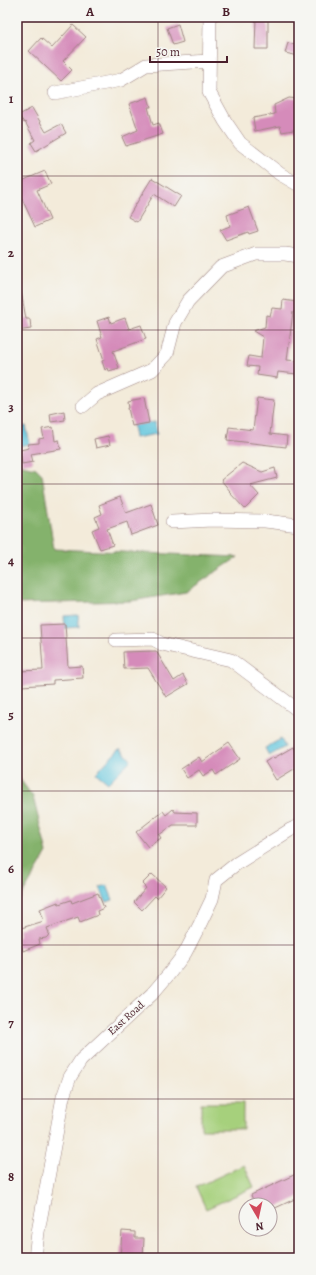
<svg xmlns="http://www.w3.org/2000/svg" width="316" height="1275" font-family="Alegreya,serif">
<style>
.green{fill:#a6d07c;stroke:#787854}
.forest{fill:#84b26c;stroke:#67684c}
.water{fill:#5fc5dd;stroke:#547284}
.building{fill:#d58bba}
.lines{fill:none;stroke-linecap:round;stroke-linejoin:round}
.minor-casing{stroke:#9e8582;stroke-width:14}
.minor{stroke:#fff;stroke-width:13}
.grid{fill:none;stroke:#4a1f2b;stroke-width:1;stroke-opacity:0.55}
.labels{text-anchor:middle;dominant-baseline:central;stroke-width:3;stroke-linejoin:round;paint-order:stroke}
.street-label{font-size:11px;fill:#4a1f2b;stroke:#f6f6f2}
.neatline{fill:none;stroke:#4a1f2b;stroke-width:1.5}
.grid-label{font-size:13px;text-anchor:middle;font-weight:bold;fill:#4a1f2b}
</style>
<rect width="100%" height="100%" fill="#f6f6f2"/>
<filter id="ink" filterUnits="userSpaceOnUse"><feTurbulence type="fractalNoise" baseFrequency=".025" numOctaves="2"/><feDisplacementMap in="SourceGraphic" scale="8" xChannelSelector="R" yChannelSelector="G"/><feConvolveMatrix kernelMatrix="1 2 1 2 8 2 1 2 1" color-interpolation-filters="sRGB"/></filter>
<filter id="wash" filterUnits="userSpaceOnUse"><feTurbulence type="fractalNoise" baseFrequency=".012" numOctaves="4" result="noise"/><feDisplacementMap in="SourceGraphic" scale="16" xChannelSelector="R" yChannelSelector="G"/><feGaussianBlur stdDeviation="0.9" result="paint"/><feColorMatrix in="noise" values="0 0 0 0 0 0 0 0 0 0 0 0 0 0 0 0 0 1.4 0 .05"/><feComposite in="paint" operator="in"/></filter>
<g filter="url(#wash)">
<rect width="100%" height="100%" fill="#f3ebda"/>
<path class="green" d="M201 1103H243V1129H201Z
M244 1165 254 1187 206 1209 196 1187Z"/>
<path class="forest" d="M17 461 22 465 36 468 42 474 54 549 238 557 186 592 131 601 17 604Z
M17 775 33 797 47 853 17 904Z"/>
<path class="water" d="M155 422 157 434 135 438 133 425Z
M26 426 30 444 19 446 17 428Z
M78 615 79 627 65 628 64 616Z
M281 739 285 747 269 756 265 748Z
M119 749H121L131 760 108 783 96 773Z
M107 885 113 900 106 902 100 887Z"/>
<g id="blocks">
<path class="building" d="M256 17H268V49H255Z
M178 24 183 42 173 45 167 28Z
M73 25 86 37 63 61 72 70 61 81 29 51 41 38 52 48Z
M288 43 299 46V56L285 53Z
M148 97 151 107H148L153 125 159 123 163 134 126 146 122 137 138 130 129 104Z
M289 98 299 99V129L282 132 280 126 255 131 253 118 275 114 274 105Z
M32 108 46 132 61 124 66 133 36 151 31 143 35 140 25 122 24 123 19 115Z
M45 171 51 184 37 190 50 220 35 227 17 188V183Z
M152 178 181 196 174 207 154 194 137 222 128 217Z
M249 207 258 231 249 234 248 232 226 240 220 230 230 226 227 215Z
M17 291H21L26 319H30L31 329 17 331Z
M283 300 297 302 296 312H293L287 360 298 361 297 374 278 372 277 378 257 375 258 367 247 366 249 356 261 358 263 337 253 331 265 327 266 315 270 316 272 308 282 309Z
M109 317 111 323 125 318 129 329 141 325 146 339 113 351 119 368 109 371 108 368 105 370 102 361 104 360 97 339 102 337 97 321Z
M144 398 149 423 132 426 128 408H129L128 401Z
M257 398 274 400 270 434 287 436 286 447 227 440 229 427 253 430Z
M64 411 65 420 51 422 50 414Z
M53 427 55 441 59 440 61 449 31 454 33 462 22 464 20 450 29 448 28 444 39 443V439L44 438 42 429Z
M108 436 110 445 96 448 94 439Z
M242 463 262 472 275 468 277 478 250 485 259 495 245 509 229 492 230 491 221 480Z
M120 497 126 513 151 504 158 525 131 535 127 522 107 529 113 545 100 549 92 530 99 527 95 517 102 514 99 505Z
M65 624 68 667 82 666 83 678 53 680V684L21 686 22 683H17V671L43 670 40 625Z
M156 651 174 681 183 675 188 684 166 697 148 668 124 669 123 652Z
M229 743 240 759 216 775 213 770 203 776 199 770 187 778 181 769 199 757 202 762Z
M293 747 299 758V766L276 780 265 762 273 757 274 758Z
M173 809 175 812 197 813V825H173L159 835 161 838 148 847 136 832 163 811 166 815Z
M152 874 166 887 157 898 155 896 142 910 134 902 146 888 142 884Z
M98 893 104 908 97 911 98 915 80 922 78 917 47 928 49 933 48 936 46 938 39 939 40 944 23 951 22 947 17 948V936L20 935 18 929 44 921 40 909 58 902 59 904 71 900 72 903Z
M296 1174 297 1175 299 1174V1197L271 1210 270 1205H269L267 1202 260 1205H255L251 1195Z
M122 1231 135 1232V1238H144L143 1258H120Z"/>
</g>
</g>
<g filter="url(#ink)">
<use href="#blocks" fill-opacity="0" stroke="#9e8582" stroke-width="1"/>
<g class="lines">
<defs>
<path id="minor" d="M210 17 209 92 225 121 240 143 280 174 299 185
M55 93 121 80 146 65 209 61
M83 406 97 394 152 370 167 354 175 323 188 301 221 267 256 254H285L299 256
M172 522 212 520 265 521 299 525
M116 640 153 639 162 644 231 660 299 711
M35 1258 38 1232 63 1097 70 1077 81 1060 152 994 169 974 185 953 199 926 212 899 216 880 236 864 290 830 299 826"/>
</defs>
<use href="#minor" class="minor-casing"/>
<use href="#minor" class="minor"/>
</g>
</g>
<path class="grid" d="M158 17V1258M17 176H299M17 330H299M17 484H299M17 638H299M17 791H299M17 945H299M17 1099H299"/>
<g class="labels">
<g class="street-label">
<text transform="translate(126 1018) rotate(-42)">East Road</text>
</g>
</g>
<rect width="316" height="1275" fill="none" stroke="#f6f6f2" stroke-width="44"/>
<g transform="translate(258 1217) rotate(171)"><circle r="19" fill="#f6f6f2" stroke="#b1a0a2"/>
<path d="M0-3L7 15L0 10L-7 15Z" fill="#d1495b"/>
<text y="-6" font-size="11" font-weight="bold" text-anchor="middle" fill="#4a1f2b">N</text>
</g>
<path d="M150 56v6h77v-6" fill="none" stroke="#4a1f2b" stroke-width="2"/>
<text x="156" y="56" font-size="12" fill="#4a1f2b" stroke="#f6f6f2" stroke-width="3" paint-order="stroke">50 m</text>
<rect x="22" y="22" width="272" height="1231" class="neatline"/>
<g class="grid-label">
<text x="90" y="16">A</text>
<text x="226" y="16">B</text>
<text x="11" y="103">1</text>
<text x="11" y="257">2</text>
<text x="11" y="411">3</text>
<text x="11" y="565">4</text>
<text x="11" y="719">5</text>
<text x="11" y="873">6</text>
<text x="11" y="1027">7</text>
<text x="11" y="1181">8</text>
</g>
</svg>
